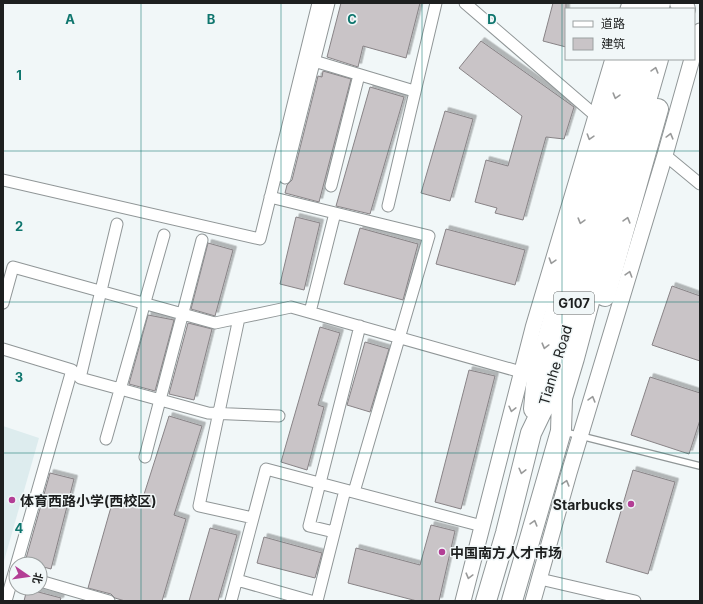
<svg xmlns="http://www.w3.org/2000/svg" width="703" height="604" font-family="Inter,'Noto Sans SC',sans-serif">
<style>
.built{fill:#ddecee}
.building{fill:#c9c4c7;stroke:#888386;filter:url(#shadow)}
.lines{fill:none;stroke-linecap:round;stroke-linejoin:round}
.lane-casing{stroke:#909697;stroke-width:8}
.street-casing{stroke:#909697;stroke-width:13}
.secondary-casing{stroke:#909697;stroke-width:17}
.highway-casing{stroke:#909697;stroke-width:22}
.lane{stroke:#fff;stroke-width:5.5}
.street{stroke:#fff;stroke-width:11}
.secondary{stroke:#fff;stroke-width:15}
.highway{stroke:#fff;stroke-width:20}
.oneway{stroke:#999a9a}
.grid{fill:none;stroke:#0f766e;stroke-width:1;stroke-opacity:0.55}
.poi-dot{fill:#b33e95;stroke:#f1f7f8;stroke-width:1.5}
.labels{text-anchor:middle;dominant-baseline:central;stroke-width:3;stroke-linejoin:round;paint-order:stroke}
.shield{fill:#f1f7f8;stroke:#5d6060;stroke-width:1}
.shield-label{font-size:13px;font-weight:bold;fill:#1d1f1f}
.street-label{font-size:14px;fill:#1d1f1f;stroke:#f1f7f8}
.poi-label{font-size:14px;font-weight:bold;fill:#1d1f1f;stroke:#f1f7f8;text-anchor:start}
.grid-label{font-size:13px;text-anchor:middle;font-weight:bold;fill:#0f766e;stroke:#f1f7f8;stroke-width:3;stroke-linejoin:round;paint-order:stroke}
</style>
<defs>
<filter id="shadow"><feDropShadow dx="3.5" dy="-3.5" stdDeviation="0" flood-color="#0004"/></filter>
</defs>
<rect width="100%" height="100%" fill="#f1f7f8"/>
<path class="built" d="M3 426 39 438 4 561H3Z"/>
<path class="building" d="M341 3H420L406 58 363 46 358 67 327 57Z
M553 3H566V47L543 41Z
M481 41 574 107 564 139 546 137 523 220 495 213 497 208 475 202 486 160 508 166 522 116 459 68Z
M323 71 351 79 319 202 285 193 287 185 292 180 318 76 322 77Z
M370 87 404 97 370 214 336 206Z
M445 111 473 119 450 201 421 193Z
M296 217 320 223 304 290 280 284Z
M360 228 418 244 403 300 344 284Z
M446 229 525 250 515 285 436 264Z
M208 243 233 250 215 316 191 309Z
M672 286 700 296V361L652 345Z
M148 315 174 320 155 391 129 384Z
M188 323 212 329 194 400 169 394Z
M320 327 340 333 318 405 324 407 307 470 281 462Z
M365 342 389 349 370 412 347 405Z
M469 370 495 376 461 509 435 502Z
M650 377 700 393V420L689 454 631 435Z
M169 416 202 426 174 515 186 519 162 601H125L115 598 111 594 88 588 113 500 140 507Z
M633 470 675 482 648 574 606 562Z
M50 473 74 479 51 569 40 566V564L25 562Z
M431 525 455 531 439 601H417L348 583 356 548 420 565Z
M210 528 237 535 218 601H189Z
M264 537 322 553 315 578 257 563Z
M27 589 61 598 60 601H24Z"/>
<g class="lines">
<defs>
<path id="lane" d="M565 432 700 466"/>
<path id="street" d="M465 3 596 116
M314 61 414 91
M665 155 700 184
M285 178 329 3
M3 180 260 239 318 3
M331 186 359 75
M270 197 429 236 354 492
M388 206 436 3
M117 224 80 378 208 413 279 416
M3 303 13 267 215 323 291 307 521 372
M310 312 335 213
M239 318 199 506 253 518
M3 349 72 370 6 601
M106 439 164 235
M145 457 202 240
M334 532 309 526 360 326
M540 579 635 601
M237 580 311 601
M40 581 109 601
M231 601 266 469 482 526
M317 601 345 490"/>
<path id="secondary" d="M628 9 630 3
M694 51 700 31
M463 601 533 328 613 59
M533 601 569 473 665 155 692 59"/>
<path id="highway" d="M680 3 685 9
M643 9 645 3
M658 9 660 3
M605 296 658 109
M534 409 537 376 628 59
M486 601 506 533 531 433 545 404 644 59
M512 601 561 431 562 398 574 358 600 261 658 59"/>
</defs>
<use href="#lane" class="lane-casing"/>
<use href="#street" class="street-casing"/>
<use href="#secondary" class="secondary-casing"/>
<use href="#highway" class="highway-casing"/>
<use href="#lane" class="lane"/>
<use href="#street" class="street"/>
<use href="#secondary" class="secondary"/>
<use href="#highway" class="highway"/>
</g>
<defs><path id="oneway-chevron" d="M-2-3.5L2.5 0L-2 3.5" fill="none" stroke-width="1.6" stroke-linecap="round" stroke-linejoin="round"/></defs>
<g class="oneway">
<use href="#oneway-chevron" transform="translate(655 70) rotate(-74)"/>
<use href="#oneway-chevron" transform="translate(616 96) rotate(106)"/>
<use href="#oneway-chevron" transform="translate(670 136) rotate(-75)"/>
<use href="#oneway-chevron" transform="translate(590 137) rotate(107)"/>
<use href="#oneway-chevron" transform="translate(627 220) rotate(-74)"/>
<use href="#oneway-chevron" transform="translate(581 221) rotate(106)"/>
<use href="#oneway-chevron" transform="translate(552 261) rotate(107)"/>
<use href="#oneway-chevron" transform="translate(629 274) rotate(-73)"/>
<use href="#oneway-chevron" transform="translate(545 346) rotate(105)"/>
<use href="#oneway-chevron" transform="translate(592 399) rotate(-74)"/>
<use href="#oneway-chevron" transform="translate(512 409) rotate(104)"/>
<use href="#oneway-chevron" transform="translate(522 471) rotate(104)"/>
<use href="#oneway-chevron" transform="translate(566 483) rotate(-74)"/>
<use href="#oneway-chevron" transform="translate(534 523) rotate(-74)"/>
<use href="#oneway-chevron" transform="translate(469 576) rotate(105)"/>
</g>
<path class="grid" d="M141 3V601M281 3V601M422 3V601M562 3V601M3 151H700M3 302H700M3 453H700"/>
<g class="poi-dot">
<circle cx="12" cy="500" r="4"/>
<circle cx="631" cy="504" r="4"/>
<circle cx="442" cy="552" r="4"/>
</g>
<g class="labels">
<rect class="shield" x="554" y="292" width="40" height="22" rx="3"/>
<g class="shield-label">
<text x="574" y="303">G107</text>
</g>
<g class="street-label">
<text transform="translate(555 365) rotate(-73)">Tianhe Road</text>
</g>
<g class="poi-label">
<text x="20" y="500">体育西路小学(西校区)</text>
<text x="623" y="504" text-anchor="end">Starbucks</text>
<text x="450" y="552">中国南方人才市场</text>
</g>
</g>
<g class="grid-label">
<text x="70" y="24">A</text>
<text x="211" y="24">B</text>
<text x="352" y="24">C</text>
<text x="492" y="24">D</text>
<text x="19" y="80">1</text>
<text x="19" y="231">2</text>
<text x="19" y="382">3</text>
<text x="19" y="533">4</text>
</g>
<rect width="703" height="604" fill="none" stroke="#1d1f1f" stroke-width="8"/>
<rect x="565" y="8" width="130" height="52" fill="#f1f7f8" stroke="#9ca1a1"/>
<rect x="573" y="21" width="20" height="6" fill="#ffffff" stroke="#9ca1a1"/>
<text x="601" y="28" font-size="12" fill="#1d1f1f">道路</text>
<rect x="573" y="38" width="20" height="12" fill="#c9c4c7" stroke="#9ca1a1"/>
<text x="601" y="48" font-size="12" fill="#1d1f1f">建筑</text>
<g transform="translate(28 576) rotate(103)"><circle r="19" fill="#f1f7f8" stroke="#9ca1a1"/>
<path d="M0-3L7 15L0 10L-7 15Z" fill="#b33e95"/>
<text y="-6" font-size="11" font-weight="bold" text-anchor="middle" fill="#1d1f1f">北</text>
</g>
</svg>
